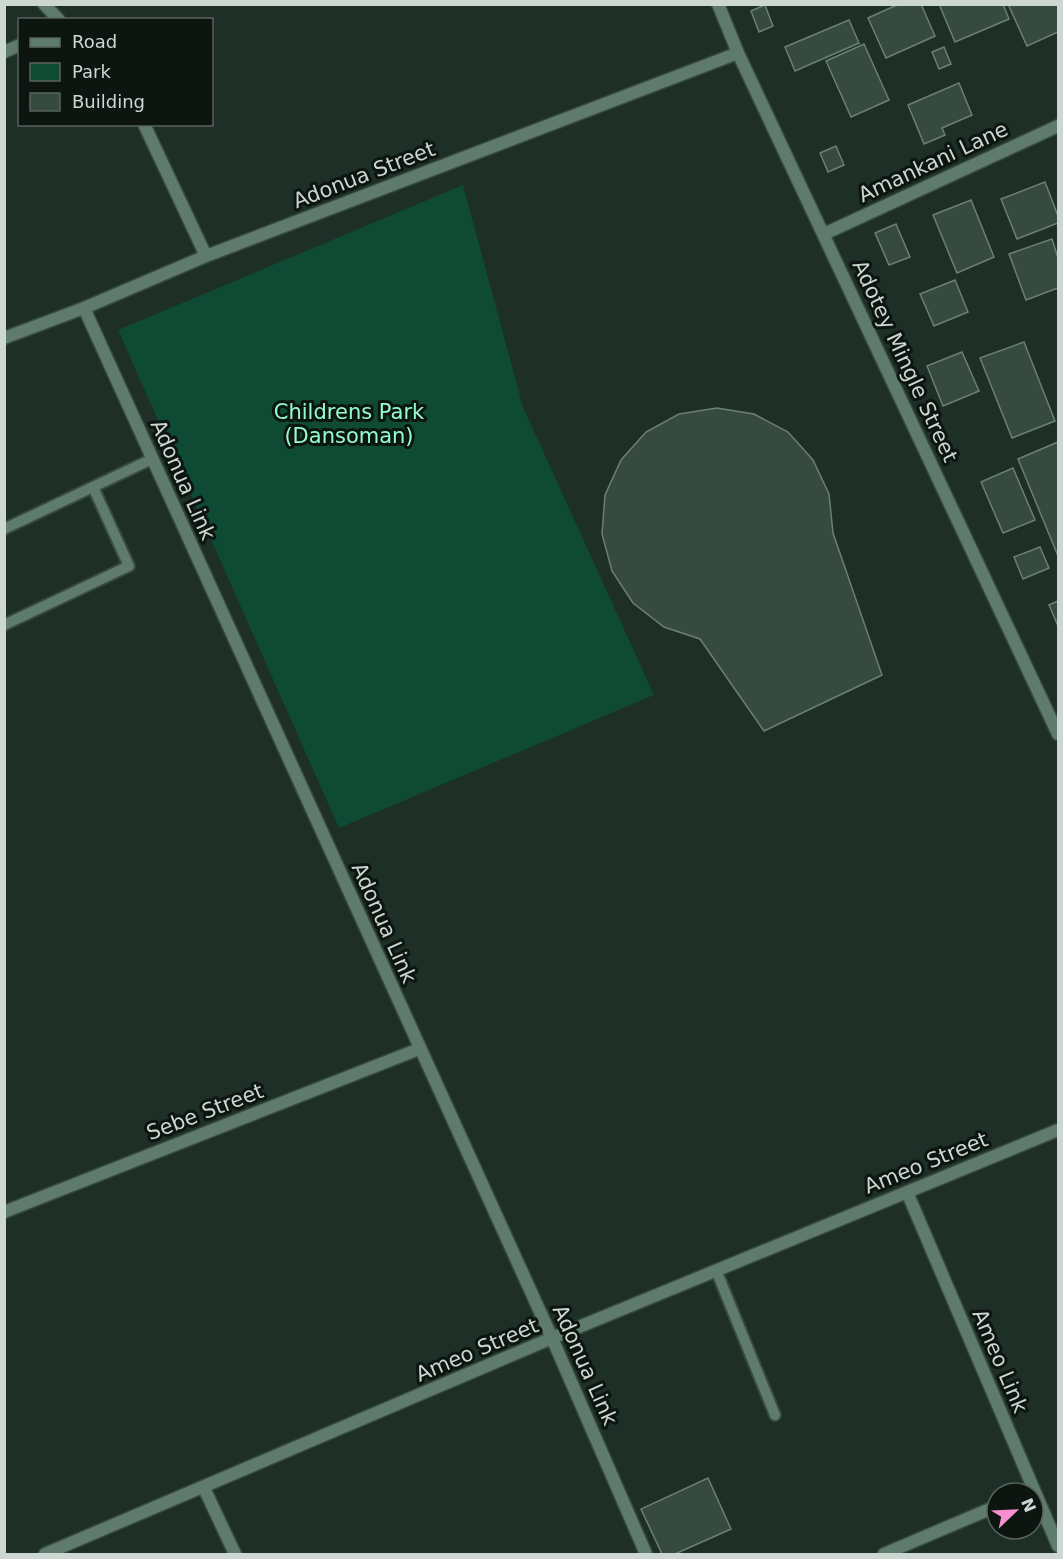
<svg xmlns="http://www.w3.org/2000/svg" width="1063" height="1559" font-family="'DejaVu Sans',sans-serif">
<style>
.green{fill:#0e4a34}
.building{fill:#374a41;stroke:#6b8075;stroke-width:1.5}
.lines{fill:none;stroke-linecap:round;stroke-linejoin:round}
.service-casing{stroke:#394a41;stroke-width:14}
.minor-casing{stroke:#394a41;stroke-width:15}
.service{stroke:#5e7b6d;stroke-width:10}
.minor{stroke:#5e7b6d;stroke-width:12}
.labels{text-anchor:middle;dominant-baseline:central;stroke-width:6;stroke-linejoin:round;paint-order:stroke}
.street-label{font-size:21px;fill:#ccd7d1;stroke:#0d1511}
.park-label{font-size:21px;fill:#93fccd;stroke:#0d1511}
</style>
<rect width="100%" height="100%" fill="#1d2f26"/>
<path class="green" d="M463 185 523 407 654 695 339 828 118 330Z"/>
<path class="building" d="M899 4H921L935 36 886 58 868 18Z
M939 4H1003L1009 19 955 42Z
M1008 4H1058V32L1027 46Z
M765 5 773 26 759 32 751 11Z
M849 20 859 43 795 71 785 47Z
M864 44 889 100 851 117 826 61Z
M944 47 951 64 939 69 932 52Z
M959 83 972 115 942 128 945 135 924 144 908 105Z
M836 146 844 165 828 172 820 153Z
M1045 182 1058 216V223L1017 239 1001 199Z
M971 200 994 257 957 273 933 215Z
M896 224 910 257 889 265 875 233Z
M1052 239 1058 258V288L1026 300 1009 254Z
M955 280 968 312 934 326 920 294Z
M1024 342 1055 421 1012 438 980 358Z
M962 352 979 391 943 406 927 366Z
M717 408 754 414 788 432 813 460 829 494 833 533 882 675 764 731 700 639 664 627 633 603 612 571 602 534 605 495 621 460 646 432 679 414Z
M1058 442V556L1018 459Z
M1013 468 1035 520 1003 533 981 482Z
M1040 547 1049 568 1023 579 1014 557Z
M1058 601V626L1049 605Z
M708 1478 731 1529 675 1554H662L641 1509Z"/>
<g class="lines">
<defs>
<path id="service" d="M4 529 152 459
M4 625 129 566 93 487
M716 1270 775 1415"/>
<path id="minor" d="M44 4 59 20
M718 4 738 53 1058 734
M4 52 20 45
M144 124 206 256
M824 234 1058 126
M84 308 552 1338 646 1554
M4 338 84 308 206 256 738 53
M907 1192 1058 1546
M4 1212 419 1049
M204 1488 235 1554
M45 1554 552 1338 1058 1130
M884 1554 997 1506"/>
</defs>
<use href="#service" class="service-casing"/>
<use href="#minor" class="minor-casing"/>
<use href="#service" class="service"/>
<use href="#minor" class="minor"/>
</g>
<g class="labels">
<g class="street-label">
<text transform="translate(933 162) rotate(-25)">Amankani Lane</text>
<text transform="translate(364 175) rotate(-21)">Adonua Street</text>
<text transform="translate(905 361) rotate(65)">Adotey Mingle Street</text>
<text transform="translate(183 480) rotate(66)">Adonua Link</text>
<text transform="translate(384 923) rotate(66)">Adonua Link</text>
<text transform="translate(205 1112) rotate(-21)">Sebe Street</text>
<text transform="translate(926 1163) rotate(-22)">Ameo Street</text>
<text transform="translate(477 1350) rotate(-23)">Ameo Street</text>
<text transform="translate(1000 1361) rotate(67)">Ameo Link</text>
<text transform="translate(585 1365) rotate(66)">Adonua Link</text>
</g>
<g class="park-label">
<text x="349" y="412">Childrens Park<tspan x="349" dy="24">(Dansoman)</tspan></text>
</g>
</g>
<rect width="1063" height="1559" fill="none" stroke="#ccd7d1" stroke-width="12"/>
<rect x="18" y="18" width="195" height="108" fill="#0d1511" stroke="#59635e" stroke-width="1.5"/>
<rect x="30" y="38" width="30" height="9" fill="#5e7b6d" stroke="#59635e" stroke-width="1.5"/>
<text x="72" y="48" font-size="18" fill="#ccd7d1">Road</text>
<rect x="30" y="63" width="30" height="18" fill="#0e4a34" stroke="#59635e" stroke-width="1.5"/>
<text x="72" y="78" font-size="18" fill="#ccd7d1">Park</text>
<rect x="30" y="93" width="30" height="18" fill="#374a41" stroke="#59635e" stroke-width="1.5"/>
<text x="72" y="108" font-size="18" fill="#ccd7d1">Building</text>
<g transform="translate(1015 1511) rotate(67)"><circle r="28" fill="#0d1511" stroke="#59635e" stroke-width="1.5"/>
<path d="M0-4.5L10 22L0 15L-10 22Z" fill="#f690cf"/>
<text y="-9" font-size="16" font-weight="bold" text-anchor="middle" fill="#ccd7d1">N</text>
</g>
</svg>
